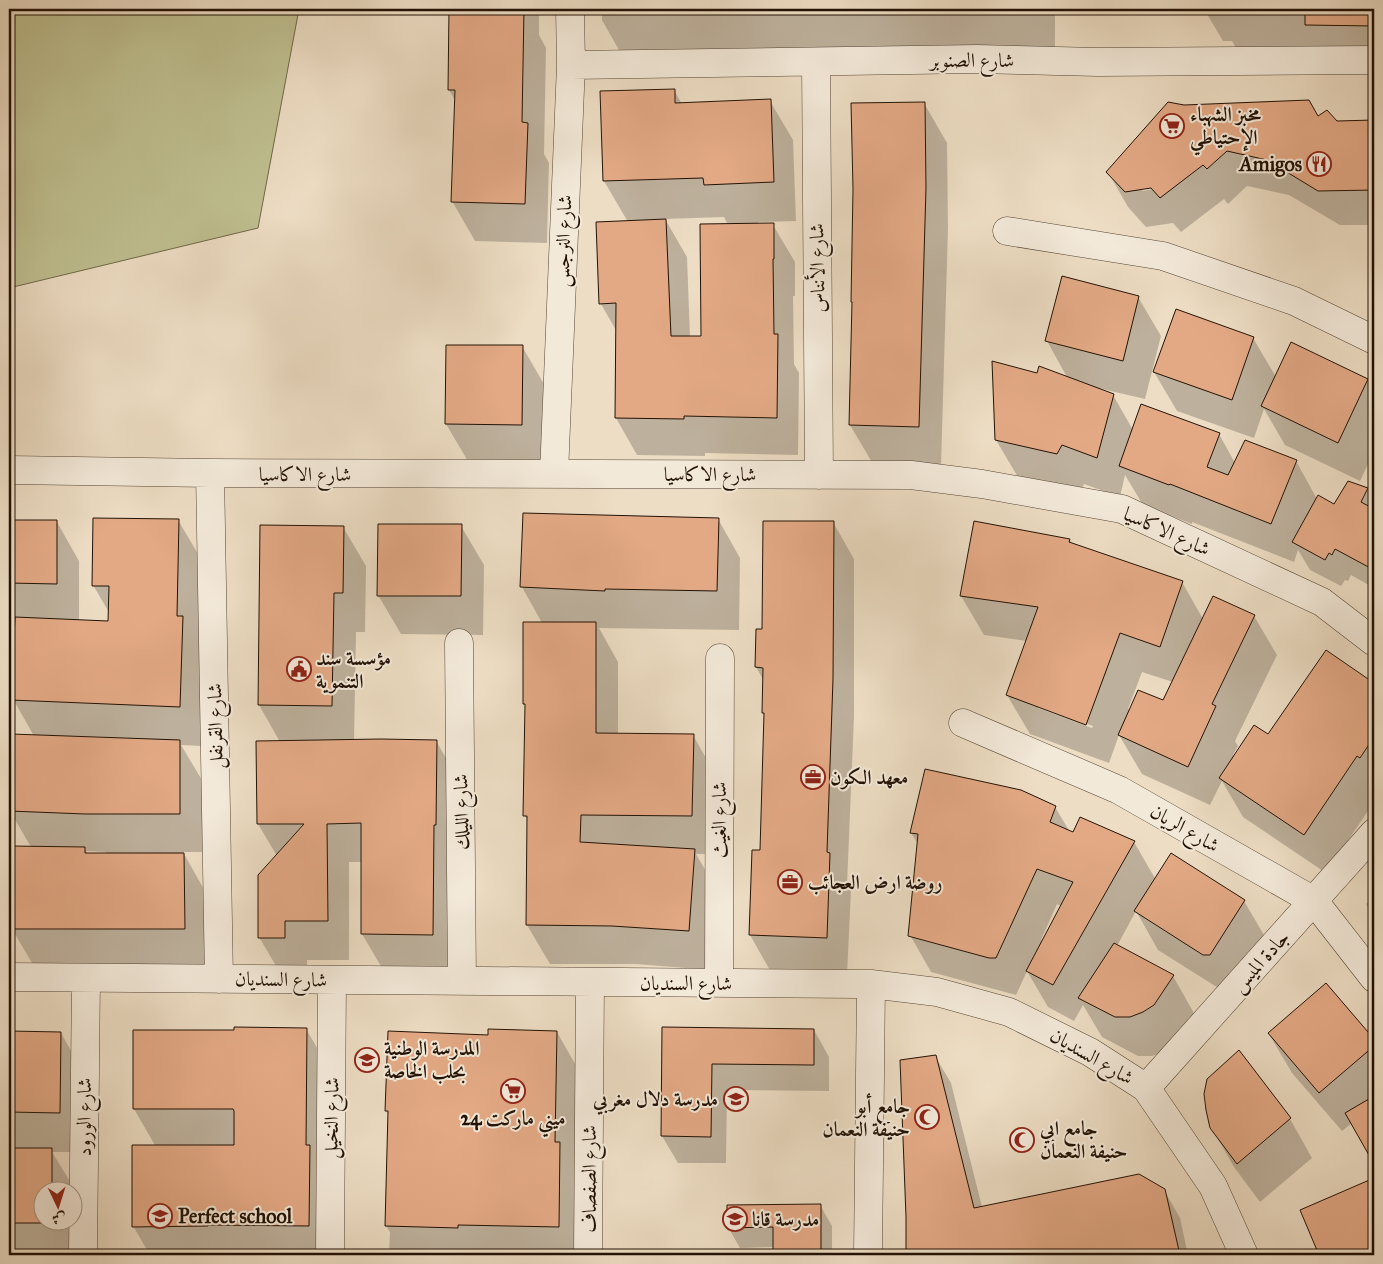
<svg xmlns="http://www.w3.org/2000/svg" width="1383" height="1264" font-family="'IM FELL Great Primer',Amiri,serif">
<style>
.green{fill:#bfbf90;stroke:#70684a}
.shadow{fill:#0003;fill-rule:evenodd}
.building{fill:#e3a985;stroke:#221205}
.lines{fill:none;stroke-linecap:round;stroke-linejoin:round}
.minor-casing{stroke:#554535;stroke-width:29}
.minor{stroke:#f3e9d9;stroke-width:28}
.labels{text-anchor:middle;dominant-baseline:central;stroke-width:4;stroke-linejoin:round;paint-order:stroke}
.street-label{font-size:20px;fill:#221205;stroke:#f3e9d9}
.poi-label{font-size:20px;font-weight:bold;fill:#221205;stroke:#f3e9d9;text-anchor:start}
</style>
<rect width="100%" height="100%" fill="#edddc4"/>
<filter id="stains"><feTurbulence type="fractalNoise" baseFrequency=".004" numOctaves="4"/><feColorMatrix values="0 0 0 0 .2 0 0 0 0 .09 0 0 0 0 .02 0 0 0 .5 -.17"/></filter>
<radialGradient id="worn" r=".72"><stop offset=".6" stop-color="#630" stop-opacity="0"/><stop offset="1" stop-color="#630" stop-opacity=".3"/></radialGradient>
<path class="green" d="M9 9H299L258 228 9 288Z"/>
<path class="shadow" d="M450 9H539V35L546 48 544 154 549 163 547 243 475 241 452 201 456 102 449 90Z
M602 9H1055V56L624 59 602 20Z
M1204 9H1374V62L1243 60 1232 41H1223Z
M674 90 682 104 770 101 793 140 796 221 758 222V225H773L795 262V296H793L794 364 799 373 798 455 705 453V456L637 455 616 418 617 332 601 304 628 222 604 181ZM724 217 728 225 703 337H690L687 257 665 219Z
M924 103 947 143 948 228 941 466 873 464 850 425Z
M1184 106 1317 117 1337 122H1374V225H1340L1289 195 1247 186 1228 204 1224 199 1181 232 1173 223 1146 227 1128 207 1108 172ZM1157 186 1158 188 1142 191V188Z
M1138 297 1161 336 1145 399 1098 388V389L1113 395 1133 430 1219 434 1235 463 1296 461 1317 499 1335 505 1367 489 1374 502V588L1351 575 1348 581 1345 580 1341 586 1310 570 1298 550 1294 562 1192 522V524L1143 505 1125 475 1120 497 1084 484 1080 493 1019 479 996 440 1038 374 1068 379 1047 341Z
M1253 338 1276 377 1367 380 1374 391V471L1369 462 1360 481 1285 445 1264 409 1254 438 1177 411 1154 372Z
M522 346 545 386 544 464 469 463 446 424Z
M524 514 718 519 740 558 739 630 599 628 618 662V734L693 735 715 774 714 854H696L717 890 711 970 635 964H550L527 925 528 821 525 816 527 708 524 704 542 623 522 587Z
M178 520 201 559 202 746 181 745 202 780V852H183L206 893 207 968H35L12 929 31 847 10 811 34 736 13 699 16 621H9V521L57 522 79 561V621L109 623 110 614 93 585ZM86 851 106 852V854H88Z
M833 522 854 559V717L847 885 851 890 847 975 771 972 750 935 753 851 761 852 765 716 763 712 764 681 756 667 763 630Z
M461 526 484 565 483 635 401 634 378 595Z
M343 527 366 566 365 632H356L354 741H436L459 780 455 973H385L362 934V862H349V960H307V976H282L259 937 277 856 258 824 257 742H280L259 705Z
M1070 540 1072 544 1182 582 1203 619 1254 616 1277 655 1235 741 1238 746 1233 755 1235 756 1268 735 1326 651 1374 684V802L1326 873 1243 817 1222 781 1210 805 1142 774 1119 735 1109 763 1030 734 1007 695 1027 641 984 635 961 596ZM1142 672 1173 682 1163 702 1130 710 1128 709ZM1038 706 1093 726 1092 728 1038 708Z
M1055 807 1070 832 1134 842 1156 880 1244 901 1267 940 1231 996 1158 950 1136 911 1117 946 1173 976 1195 1015 1166 1051 1152 1056H1138L1102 1037 1083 1005 1074 1021 1048 1007 1027 971 1016 995 931 972 910 935 918 844 911 833ZM1057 904 1061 906 1043 941 1041 940Z
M1374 897V917L1366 904Z
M1326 985 1374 1041V1162L1352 1123 1342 1131 1292 1073 1269 1034Z
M663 1028 814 1030 829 1057V1091L727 1090 726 1163H678L662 1136Z
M306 1029 329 1068 331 1255H150L133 1226 156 1147 134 1109 235 1031Z
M9 1032 61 1033 83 1072 82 1152H52L74 1188V1255H9V1149H10L9 1147ZM42 1192H72V1222H42Z
M557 1032 579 1071 581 1255H389L390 1232 386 1226 389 1115 386 1111 489 1036Z
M935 1056 951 1083 982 1207 1164 1190 1180 1218 1188 1255H907L908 1217Z
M1290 1119 1312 1158 1260 1202 1234 1167 1211 1127Z
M1374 1179V1255H1321L1301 1211Z
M820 1205 832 1226V1255H774V1247L740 1248 728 1227Z"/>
<path class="building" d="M449 9H524L522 122 528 123 525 204 451 202 455 90H448Z
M1305 9H1374V26L1305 25Z
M675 89V103L771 99 774 182 704 185 703 178 603 181 600 91Z
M1309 100 1318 116 1327 110 1337 121 1374 120V190L1318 191 1267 160 1227 151 1207 169 1203 165 1160 198 1151 188 1125 192 1106 172 1168 102 1184 105Z
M925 102 926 188 919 427 849 425 852 302H851L853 189 851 103Z
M666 219 671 336H701L700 224 774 223V259H773L774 334H778L777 418 684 416V419L615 418 616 303 599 304 596 222Z
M1062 276 1139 296 1123 361 1045 341Z
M1176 309 1254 337 1232 400 1153 372Z
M1291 342 1368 379 1338 443 1261 406Z
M446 345H523L522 425 445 424Z
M992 361 1037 373 1039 366 1114 394 1097 458 1062 445 1057 454 995 440Z
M1141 404 1220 433 1207 467 1228 475 1245 440 1297 460 1271 524 1170 484 1169 485 1119 466Z
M1348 481 1368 488 1361 502 1374 509V570L1335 549 1332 555 1329 553 1325 560 1292 542 1318 495 1334 504Z
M523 513 719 518 717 591 605 589V591L520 587Z
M93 518 179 519 177 616H183L180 707 11 700 15 617 108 621 109 586H92Z
M9 520H57V584L9 583Z
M763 521H834L833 679 827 852 830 853 827 938 749 935 752 850H760L764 713H762L763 668 755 667 756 629H762Z
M974 521 1070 539 1069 542 1183 581 1160 647 1120 633 1086 725 1006 695 1038 607 960 596Z
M378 524H462L461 596H377Z
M260 525 344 526 343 593H334L332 706 258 705Z
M1213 596 1255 615 1212 704 1216 706 1188 767 1118 735 1138 690 1163 700Z
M523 622H596V733L694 734 692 816 581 815 580 842 695 849 689 931 612 926 526 925 527 816H523L525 704H523Z
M1326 650 1374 683V737L1360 758 1357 756 1304 835 1219 778 1254 725 1268 734Z
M11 734 180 740V814H85L9 811Z
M381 739 437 740 436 825H434L433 935 361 934V823L327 824 328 921H285V938H258V875L304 824H257L256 741Z
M925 769 1021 790 1056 806 1050 822 1073 832 1080 817 1135 841 1053 985 1026 971 1073 882 1037 869 996 958H989L908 936 918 834 910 833Z
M11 846 85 847V853H184L185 929H11Z
M1171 853 1245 900 1210 955H1203L1134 911Z
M1114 943 1174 975 1154 1005 1143 1012 1130 1017H1115L1078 998Z
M1326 983 1374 1039V1046L1319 1093 1268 1033Z
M234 1027 307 1028 306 1145H310L309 1226 208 1225V1226L132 1227V1145H234V1111L233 1109H133V1030H234Z
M662 1027 814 1029V1065L712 1064 711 1137 661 1136Z
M488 1029 557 1031 555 1142H560L559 1227 458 1225V1228L385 1226 388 1111H385L388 1031 488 1035Z
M9 1031 61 1032 60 1113 9 1112Z
M1239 1050 1291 1118 1237 1164 1210 1128 1206 1110 1204 1094 1207 1079Z
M936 1055 974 1208 1139 1174 1165 1189 1180 1255H906V1217L900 1060Z
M1374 1096V1164L1345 1113Z
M9 1148H52V1192H42V1222H52V1223H9Z
M1374 1178V1255H1319L1300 1210Z
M821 1204V1255H773V1227L727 1228V1205Z"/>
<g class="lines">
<defs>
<path id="minor" d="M816 62 819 475
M571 65 977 59 1098 62 1374 60
M1007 231 1163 256 1294 301 1374 340
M9 470 210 473 911 475 982 484 1122 509 1322 602 1374 642
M210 473 219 979
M554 474 571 65 570 9
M459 643 462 981
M963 723 1119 790 1314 901 1374 978
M9 977 859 984H871L937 992 1009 1012 1090 1052 1146 1088 1213 1186 1244 1255
M719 983 720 658
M1146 1088 1374 833
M83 1255 86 978
M330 1255 332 980
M588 1255 590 982
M868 1255 871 984"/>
</defs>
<use href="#minor" class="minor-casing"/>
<use href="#minor" class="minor"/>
</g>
<defs>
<symbol id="supermarket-ring" viewBox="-11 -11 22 22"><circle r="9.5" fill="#f3e9d9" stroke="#8f2418" stroke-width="1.5"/><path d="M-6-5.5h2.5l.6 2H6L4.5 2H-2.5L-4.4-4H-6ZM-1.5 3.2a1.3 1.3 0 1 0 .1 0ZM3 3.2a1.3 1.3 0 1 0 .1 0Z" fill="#8f2418"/></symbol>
<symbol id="restaurant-ring" viewBox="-11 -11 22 22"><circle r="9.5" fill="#f3e9d9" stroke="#8f2418" stroke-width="1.5"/><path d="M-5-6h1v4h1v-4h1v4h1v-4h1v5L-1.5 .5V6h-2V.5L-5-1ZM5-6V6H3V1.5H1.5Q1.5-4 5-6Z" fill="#8f2418"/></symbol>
<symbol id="civic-ring" viewBox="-11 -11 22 22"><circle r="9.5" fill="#f3e9d9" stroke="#8f2418" stroke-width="1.5"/><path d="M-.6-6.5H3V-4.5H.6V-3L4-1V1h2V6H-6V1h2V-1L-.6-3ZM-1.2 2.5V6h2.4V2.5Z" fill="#8f2418"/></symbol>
<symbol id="office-ring" viewBox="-11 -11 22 22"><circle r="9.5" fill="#f3e9d9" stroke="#8f2418" stroke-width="1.5"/><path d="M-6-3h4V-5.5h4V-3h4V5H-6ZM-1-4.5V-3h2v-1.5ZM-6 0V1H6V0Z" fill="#8f2418"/></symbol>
<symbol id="school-ring" viewBox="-11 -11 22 22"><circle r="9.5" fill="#f3e9d9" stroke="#8f2418" stroke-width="1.5"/><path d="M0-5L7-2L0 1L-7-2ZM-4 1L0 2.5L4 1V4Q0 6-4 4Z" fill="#8f2418"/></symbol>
<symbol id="mosque-ring" viewBox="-11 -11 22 22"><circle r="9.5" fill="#f3e9d9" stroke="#8f2418" stroke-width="1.5"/><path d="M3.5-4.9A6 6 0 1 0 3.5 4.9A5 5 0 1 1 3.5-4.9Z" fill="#8f2418"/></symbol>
</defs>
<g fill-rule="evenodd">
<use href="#supermarket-ring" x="1158" y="112" width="28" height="28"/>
<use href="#restaurant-ring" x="1305" y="150" width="28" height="28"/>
<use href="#civic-ring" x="285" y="655" width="28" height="28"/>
<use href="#office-ring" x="799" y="763" width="28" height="28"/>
<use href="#office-ring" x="776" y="868" width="28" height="28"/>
<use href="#school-ring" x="353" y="1046" width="28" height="28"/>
<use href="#supermarket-ring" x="499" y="1077" width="28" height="28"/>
<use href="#school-ring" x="722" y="1085" width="28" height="28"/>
<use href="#mosque-ring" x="913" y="1103" width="28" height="28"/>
<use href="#mosque-ring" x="1008" y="1126" width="28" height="28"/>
<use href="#school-ring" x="146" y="1202" width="28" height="28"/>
<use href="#school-ring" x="721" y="1205" width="28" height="28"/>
</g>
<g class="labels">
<g class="street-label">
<text x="972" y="60">شارع الصنوبر</text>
<text transform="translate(563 241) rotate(-88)">شارع النرجس</text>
<text transform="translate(817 268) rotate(-91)">شارع الأنناس</text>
<text x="305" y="474">شارع الاكاسيا</text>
<text x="710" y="474">شارع الاكاسيا</text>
<text transform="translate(1167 531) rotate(24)">شارع الاكاسيا</text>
<text transform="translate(215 726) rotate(-91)">شارع القرنفل</text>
<text transform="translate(461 812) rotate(-91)">شارع الليلك</text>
<text transform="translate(719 820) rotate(-90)">شارع الغيث</text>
<text transform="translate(1185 828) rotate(30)">شارع الريان</text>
<text transform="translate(1260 961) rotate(-48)">جادة الميس</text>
<text transform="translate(281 979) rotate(1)">شارع السنديان</text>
<text x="686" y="983">شارع السنديان</text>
<text transform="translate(1092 1056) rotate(30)">شارع السنديان</text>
<text transform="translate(84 1117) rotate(-90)">شارع الورود</text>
<text transform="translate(331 1118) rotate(-89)">شارع النخيل</text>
<text transform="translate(589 1179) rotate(-90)">شارع الصفصاف</text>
</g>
<g class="poi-label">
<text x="1190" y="114">مخبز الشهباء<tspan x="1190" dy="23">الإحتياطي</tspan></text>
<text x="1302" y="164" text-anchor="end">Amigos</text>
<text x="316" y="658">مؤسسة سند<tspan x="316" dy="23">التنموية</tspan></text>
<text x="830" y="777">معهد الكون</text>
<text x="808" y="882">روضة ارض العجائب</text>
<text x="384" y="1048">المدرسة الوطنية<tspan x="384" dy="23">بحلب الخاصة</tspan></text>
<text x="718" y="1099" text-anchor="end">مدرسة دلال مغربي</text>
<text x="910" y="1106" text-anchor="end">جامع أبو<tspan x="910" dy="23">حنيفة النعمان</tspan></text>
<text x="513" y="1118" text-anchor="middle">ميني ماركت 24</text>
<text x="1040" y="1128">جامع ابي<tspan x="1040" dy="23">حنيفة النعمان</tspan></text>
<text x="178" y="1216">Perfect school</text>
<text x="752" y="1219">مدرسة قانا</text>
</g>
</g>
<rect width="1383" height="1264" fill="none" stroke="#edddc4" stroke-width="30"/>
<rect x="10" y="10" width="1363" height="1244" fill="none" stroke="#221205" stroke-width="2.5"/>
<rect x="15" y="15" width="1353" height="1234" fill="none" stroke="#221205"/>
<g transform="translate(58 1206) rotate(176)"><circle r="24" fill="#f3e9d9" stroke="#9f9384"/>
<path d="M0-4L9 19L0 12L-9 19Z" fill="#8f2418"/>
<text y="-8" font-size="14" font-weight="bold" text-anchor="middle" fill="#221205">ش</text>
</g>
<rect width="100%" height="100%" filter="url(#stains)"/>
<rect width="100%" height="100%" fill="url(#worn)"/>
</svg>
